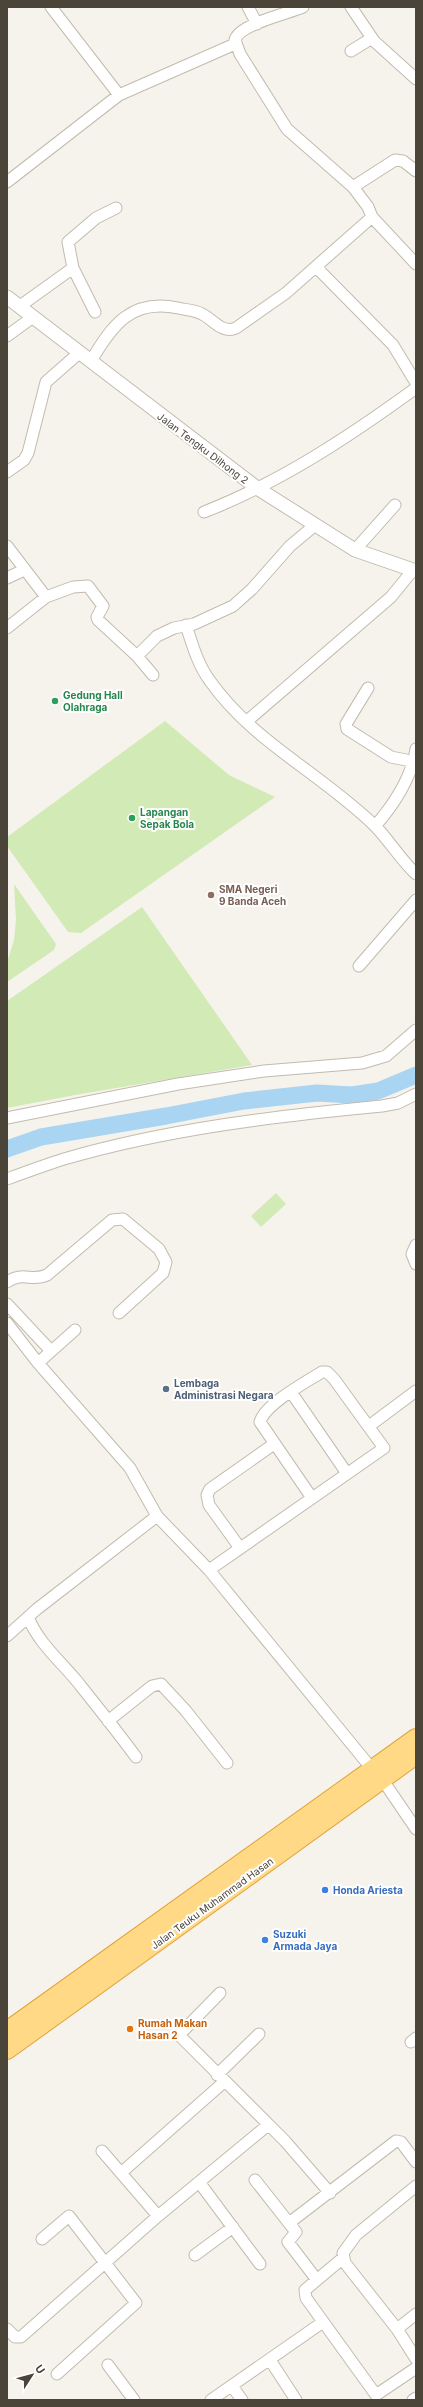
<svg xmlns="http://www.w3.org/2000/svg" width="423" height="2407" font-family="Inter,sans-serif">
<style>
.green{fill:#d2eab5}
.lines{fill:none;stroke-linecap:round;stroke-linejoin:round}
.river{stroke:#a9d4f2;stroke-width:17}
.minor-casing{stroke:#c2bbae;stroke-width:13}
.tertiary-casing{stroke:#c2bbae;stroke-width:15}
.trunk-casing{stroke:#e0a43c;stroke-width:20}
.minor{stroke:#fff;stroke-width:11}
.tertiary{stroke:#fff;stroke-width:13}
.trunk{stroke:#ffd985;stroke-width:18}
.leisure-dot{fill:#2e9e5b;stroke:#fff;stroke-width:1.5}
.education-dot{fill:#8d6e63;stroke:#fff;stroke-width:1.5}
.service-dot{fill:#5c6f8a;stroke:#fff;stroke-width:1.5}
.shop-dot{fill:#3f7fe0;stroke:#fff;stroke-width:1.5}
.food-dot{fill:#e8710a;stroke:#fff;stroke-width:1.5}
.labels{text-anchor:middle;dominant-baseline:central;stroke-width:4;stroke-linejoin:round;paint-order:stroke}
.street-label{font-size:10px;fill:#4b4439;stroke:#fff}
.leisure-label{font-size:10px;font-weight:bold;fill:#27864d;stroke:#fff;text-anchor:start}
.education-label{font-size:10px;font-weight:bold;fill:#785e54;stroke:#fff;text-anchor:start}
.service-label{font-size:10px;font-weight:bold;fill:#4e5e75;stroke:#fff;text-anchor:start}
.shop-label{font-size:10px;font-weight:bold;fill:#366cbe;stroke:#fff;text-anchor:start}
.food-label{font-size:10px;font-weight:bold;fill:#c56008;stroke:#fff;text-anchor:start}
</style>
<rect width="100%" height="100%" fill="#f6f3ec"/>
<path class="green" d="M165 721 229 775 275 797 81 933 68 932 7 846V837Z
M14 884 56 944 54 950 7 982V963L14 940 16 920Z
M142 907 252 1065 75 1095 7 1108V1001Z
M276 1193 286 1204 261 1227 251 1216Z"/>
<g class="lines">
<path class="river" d="M7 1149 41 1137 166 1116 244 1101 317 1093 352 1095 378 1091 416 1075"/>
<defs>
<path id="minor" d="M51 7 119 95
M248 7 257 24
M303 7C287 14 239 24 235 40L240 54 287 129 353 187 395 160 403 161 416 171
M351 7 374 41 416 79
M351 51 372 38
M7 182 119 95 235 44
M353 187 368 207 372 217 416 264
M316 267 393 345 416 383
M73 268 68 242 96 218 116 208
M20 306 73 268 95 312
M7 336 33 317
M91 361C112 325 132 298 178 308 186 310 195 310 202 314 214 320 222 334 236 328L286 293 372 217
M7 472 24 460 28 453 46 382 79 353
M204 512C281 482 350 436 416 388
M7 546 46 597 73 587 88 586 103 606 97 617 98 620 137 656 153 675
M355 550 395 505
M7 578 24 570
M186 625C192 644 198 665 210 681 253 742 322 774 375 826 389 840 400 859 416 874
M7 628 46 597
M137 656 157 636 174 628 194 624 233 606 252 589 290 546 314 526
M368 688 346 724 347 729 391 757 416 762
M246 722 391 597 413 570
M375 826C393 806 412 777 416 749
M359 966 416 900
M7 1118 178 1084 264 1071 362 1063 386 1056 416 1030
M7 1179C26 1172 45 1165 64 1159 167 1129 276 1116 382 1106L398 1103 416 1094
M416 1245 412 1254 416 1264
M7 1282C23 1271 32 1282 47 1275L112 1220 123 1219 159 1249 166 1262 163 1273 119 1313
M7 1304 51 1351
M7 1323 38 1363 130 1468 157 1516 209 1570 372 1769
M38 1363 75 1330
M291 1392 346 1472
M369 1426 416 1391
M240 1548 209 1505 207 1495 210 1489 274 1444
M209 1570 384 1448 334 1379 327 1372H322C306 1382 265 1404 260 1422L312 1498
M28 1617C38 1642 59 1660 76 1680 96 1705 117 1731 136 1757
M7 1636 37 1609 157 1516
M108 1721 152 1686 161 1684 186 1711 227 1763
M382 1779 416 1829
M220 1993 179 2035 285 2141 330 2193
M411 2042 416 2038
M217 2075 259 2034
M102 2151 158 2216
M121 2173 224 2082
M255 2180 296 2232 288 2242 317 2280
M199 2182 260 2264
M416 2186 356 2235 343 2253 345 2263 397 2329 416 2359
M289 2223 396 2141 401 2142 416 2162
M42 2239 69 2216 136 2303 57 2374
M195 2255 233 2227
M343 2258 305 2290 306 2298 376 2395 416 2368
M7 2329 15 2337H21L158 2216 268 2125
M397 2329 416 2314
M270 2360 296 2400
M108 2365 134 2400
M232 2386 242 2400
M211 2400 323 2322
M413 2400 416 2398"/>
<path id="tertiary" d="M7 297 257 488 355 550 416 571"/>
<path id="trunk" d="M7 2031 416 1738
M7 2050 416 1755"/>
</defs>
<use href="#minor" class="minor-casing"/>
<use href="#tertiary" class="tertiary-casing"/>
<use href="#trunk" class="trunk-casing"/>
<use href="#minor" class="minor"/>
<use href="#tertiary" class="tertiary"/>
<use href="#trunk" class="trunk"/>
</g>
<g class="leisure-dot">
<circle cx="55" cy="701" r="4"/>
<circle cx="132" cy="818" r="4"/>
</g>
<circle class="education-dot" cx="211" cy="895" r="4"/>
<circle class="service-dot" cx="166" cy="1389" r="4"/>
<g class="shop-dot">
<circle cx="325" cy="1890" r="4"/>
<circle cx="265" cy="1940" r="4"/>
</g>
<circle class="food-dot" cx="130" cy="2029" r="4"/>
<g class="labels">
<g class="street-label">
<text transform="translate(203 448) rotate(37)">Jalan Tengku Dilhong 2</text>
<text transform="translate(212 1903) rotate(-36)">Jalan Teuku Muhammad Hasan</text>
</g>
<g class="leisure-label">
<text x="63" y="695">Gedung Hall<tspan x="63" dy="12">Olahraga</tspan></text>
<text x="140" y="812">Lapangan<tspan x="140" dy="12">Sepak Bola</tspan></text>
</g>
<g class="education-label">
<text x="219" y="889">SMA Negeri<tspan x="219" dy="12">9 Banda Aceh</tspan></text>
</g>
<g class="service-label">
<text x="174" y="1383">Lembaga<tspan x="174" dy="12">Administrasi Negara</tspan></text>
</g>
<g class="shop-label">
<text x="333" y="1890">Honda Ariesta</text>
<text x="273" y="1934">Suzuki<tspan x="273" dy="12">Armada Jaya</tspan></text>
</g>
<g class="food-label">
<text x="138" y="2023">Rumah Makan<tspan x="138" dy="12">Hasan 2</tspan></text>
</g>
</g>
<rect width="423" height="2407" fill="none" stroke="#4b4439" stroke-width="16"/>
<g transform="translate(32 2375) rotate(54)" stroke="#ffffff" stroke-width="3" paint-order="stroke">
<path d="M0-3L7 15L0 10L-7 15Z" fill="#4b4439"/>
<text y="-6" font-size="11" font-weight="bold" text-anchor="middle" fill="#4b4439">U</text>
</g>
</svg>
